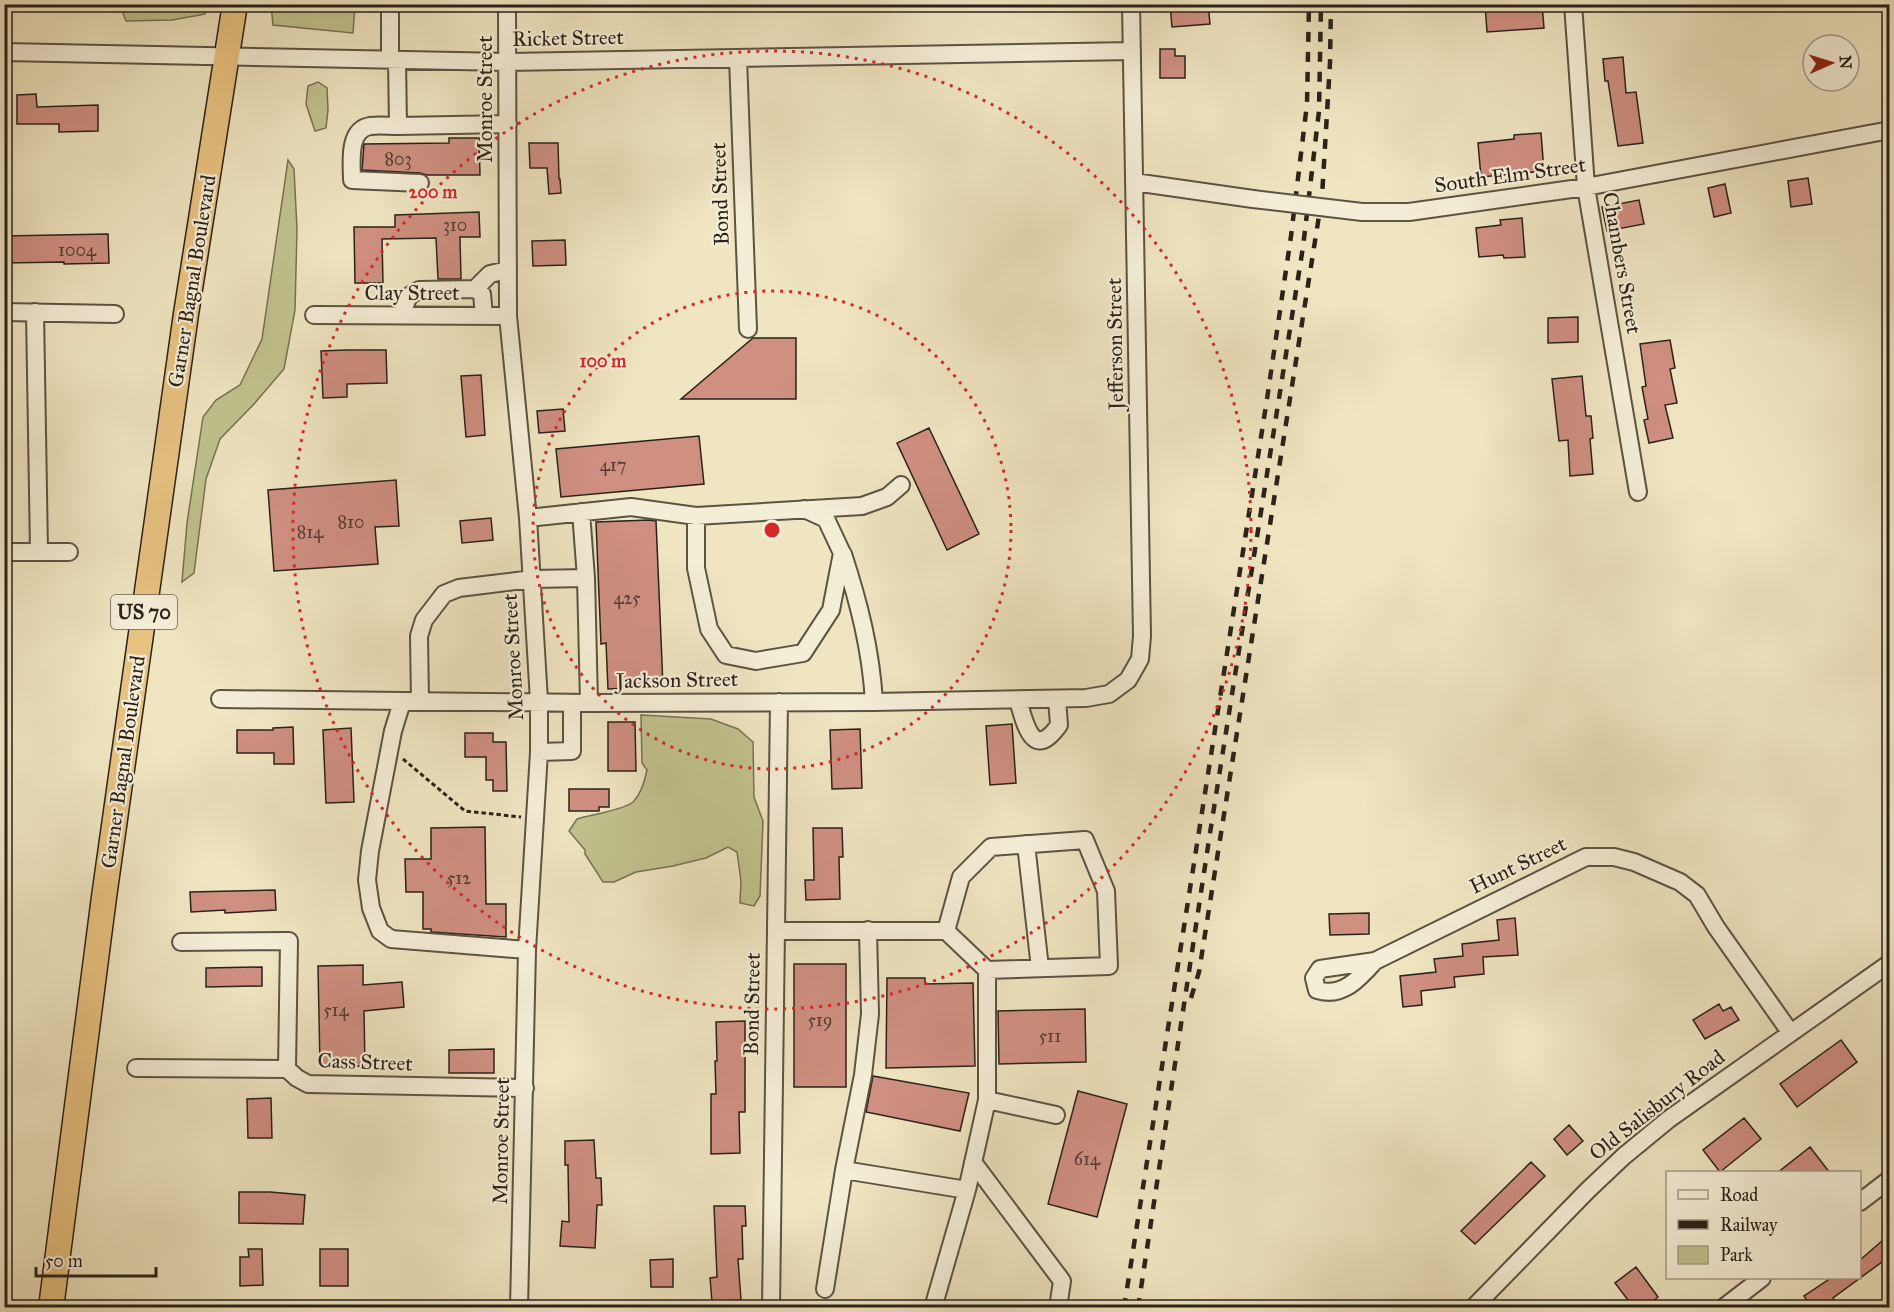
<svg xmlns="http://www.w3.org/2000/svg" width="1894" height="1312" font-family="'IM FELL Great Primer',serif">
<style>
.green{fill:#c1c28e;stroke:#767254;stroke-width:1.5}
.building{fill:#cf8f81;stroke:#2a2219;stroke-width:1.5}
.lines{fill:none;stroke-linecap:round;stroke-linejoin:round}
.minor-casing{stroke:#5b5343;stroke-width:20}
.highway-casing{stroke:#2a2219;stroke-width:27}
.path{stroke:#2a2219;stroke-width:3;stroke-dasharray:4.5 3;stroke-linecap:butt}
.minor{stroke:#f5eed7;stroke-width:16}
.highway{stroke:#e8c280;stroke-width:24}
.rail{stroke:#2a2219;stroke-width:4.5;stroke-dasharray:10 10;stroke-linecap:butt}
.minor-bridge-casing{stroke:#5b5343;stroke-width:20;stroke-linecap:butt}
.minor-bridge{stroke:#f5eed7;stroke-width:16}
.ring{fill:none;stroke:#d62828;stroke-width:3;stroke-dasharray:3 6}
.labels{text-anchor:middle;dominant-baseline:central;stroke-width:4.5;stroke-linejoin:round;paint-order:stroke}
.number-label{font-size:18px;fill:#533d33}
.shield{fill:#f5eed7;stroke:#675f52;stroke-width:1.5}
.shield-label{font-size:20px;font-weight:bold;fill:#2a2219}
.street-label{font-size:21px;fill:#2a2219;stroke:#f5eed7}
.centre{fill:#d62828;stroke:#f5eed7;stroke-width:3}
.ring-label{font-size:18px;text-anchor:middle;font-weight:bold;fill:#d62828;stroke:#f5eed7;stroke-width:4.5;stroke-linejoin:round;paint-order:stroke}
</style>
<rect width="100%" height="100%" fill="#efe5c1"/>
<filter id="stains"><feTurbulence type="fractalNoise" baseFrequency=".00333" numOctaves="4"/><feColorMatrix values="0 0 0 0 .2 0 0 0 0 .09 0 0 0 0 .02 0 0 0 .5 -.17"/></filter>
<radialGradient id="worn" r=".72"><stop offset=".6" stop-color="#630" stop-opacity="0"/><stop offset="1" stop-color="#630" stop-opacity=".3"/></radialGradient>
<path class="green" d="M120 5V4L208 5 205 14 172 20 126 21Z
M271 5H355L353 33 273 25Z
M318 82 327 88 328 110 326 128 315 131 306 104 308 86Z
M288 160 294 169 297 229 295 310 284 369 254 404 220 439 206 479 194 573 182 582 187 523 203 417 216 400 240 385 262 339Z
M641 715 711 719 738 729 753 742 754 797 763 821 760 896 754 906 740 903 741 881 737 852 728 847 706 858 673 866 636 872 614 882H603L585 854V850L569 831 577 819C590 815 624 810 633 802 641 794 645 780 647 770L642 763Z"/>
<path class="building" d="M1170 4H1208L1210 24 1172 27Z
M1485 4H1508V6L1542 4 1544 28 1487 32Z
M1160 49H1175V56H1185V78H1160Z
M1623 57 1626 93 1636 92 1643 143 1618 146 1608 81H1605L1603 59Z
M36 94 37 107 98 105V131L59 132V124H17V95Z
M1541 133 1544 171 1481 177 1478 143 1514 139V135Z
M449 138H479L480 175H427L420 173 362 170 364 144 449 143Z
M529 143H558L559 179H560L561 193 549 194 547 168H530Z
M1808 178 1812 204 1791 207 1788 181Z
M1725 184 1731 213 1714 217 1708 188Z
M1639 200 1644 224 1607 231 1602 207Z
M479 212 480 237H460L461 279H438L436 238 382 239 383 283H355L354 227H395V215Z
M1522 218 1525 257 1504 258 1503 255 1479 257 1476 228 1501 225 1500 220Z
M108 234 109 263 64 264V262L4 263V236Z
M565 240 566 265 533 266 532 241Z
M1578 317V342L1548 343V318Z
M753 338H796V399H681Z
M1670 340 1675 368 1670 369 1677 403 1665 405 1673 438 1649 443 1644 420 1648 419 1642 387 1646 386 1640 344Z
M346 350H386L387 383 347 384V397L323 398 321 351Z
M481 375 485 435 466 437 461 376Z
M1582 376 1586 416H1591L1593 438 1590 439 1593 474 1570 476 1568 440 1559 441 1552 379Z
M563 409 565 431 539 433 537 411Z
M929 428 979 534 947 550 897 443Z
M699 436 704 484 561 497 556 449Z
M396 480 399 526 375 527 378 564 274 571 268 490Z
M491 518 493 540 462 543 460 521Z
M649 520 656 521 663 686 608 689 606 643 601 644 596 522Z
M608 722H635L636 771H608Z
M1012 724 1016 783 990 785 986 726Z
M293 727 294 764H274V753H237V730H273V728Z
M351 728 354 802 326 803 323 730Z
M860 729 862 788 832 789 830 730Z
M465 733H493V742H506L507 791H493V780H486V757H465Z
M569 789H609V807H599V811H569Z
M485 827 486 904H506V937L431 932V929H423V892H406L405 859H431V828Z
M813 828H842L843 857H839L840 899 806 900 805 880H814Z
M275 890 276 910 225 913V910L191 912 190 892Z
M1369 913V934L1330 935 1329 914Z
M1515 918 1518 955 1483 957 1484 974 1454 977 1455 987 1421 991 1422 1005 1403 1007 1400 976 1436 972 1434 959 1463 956 1462 944 1499 940 1497 920Z
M794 964H846V1087H794Z
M363 965V985L402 982 404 1007 364 1011 365 1066 320 1067 318 966Z
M262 967V986L206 987V968Z
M887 978H925V984L973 983 975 1066 886 1068Z
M1719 1004 1723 1011 1731 1007 1739 1020 1705 1039 1693 1020Z
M1085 1009 1086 1062 999 1064 998 1011Z
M745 1021V1112H739L740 1153 711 1154V1094H716L715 1061H717L716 1022Z
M1841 1040 1857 1062 1797 1107 1780 1084Z
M494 1049V1073H449V1050Z
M873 1076 969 1093 960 1131 866 1112Z
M1078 1091 1127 1104 1097 1217 1048 1204Z
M271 1098 272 1138H248L247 1099Z
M1744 1118 1761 1139 1720 1172 1703 1150Z
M1569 1125 1583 1141 1567 1155 1554 1139Z
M594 1140 596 1178H601L602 1205H597L595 1248 560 1246 562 1221 569 1222 568 1165H565V1141Z
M1810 1147 1830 1173H1777Z
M1531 1162 1545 1176 1475 1244 1461 1231Z
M239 1192H270L305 1195 303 1224 239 1223Z
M714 1206H745L746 1226H742L743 1259H738L741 1300 712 1302 710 1278 717 1277Z
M1890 1234V1256L1833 1298 1840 1308H1812L1804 1296 1831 1278H1860V1260Z
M248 1249H262L263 1285 240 1286V1257H249Z
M320 1249H348V1286H320Z
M673 1259V1287H651L650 1260Z
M1636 1267 1658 1297 1645 1308H1634L1615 1283Z"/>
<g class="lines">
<defs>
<path id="minor" d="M390 4V59
M507 4 508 316 528 518 539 701V752L527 950 519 1308
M1573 4 1586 187 1638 492
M4 52 507 62 1132 51
M738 58 748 329
M397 60 398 126 508 124
M398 126C389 126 379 125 370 126 347 130 352 164 352 180L420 183
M1134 182 1253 199
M1362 212H1409L1586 187 1890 130
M475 289 490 274 508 270
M4 312 115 314
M35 312 39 552
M314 315 508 316
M401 315 409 296 419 290 475 289 482 294 484 316
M581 512 586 578 589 703
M696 516V568L709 629 726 655 756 661 803 653 831 610 842 553 826 519 804 509
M528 518 631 507 696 516 862 506 887 497 901 485
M4 552H69
M843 554C859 603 871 650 874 702
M220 699 589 703 874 702 1086 698 1109 694 1128 680 1140 659 1142 636 1131 4
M1018 700C1025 724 1033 762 1059 725L1057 699
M420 701 419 636 424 620 444 594 459 588 532 579 586 578
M402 702 393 731 370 851 367 880 371 908 380 931 391 939 527 950
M539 752 572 751V703
M1026 844 1040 968
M776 931H946L987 970V1100L967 1190 844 1170 863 1075 870 1014 868 930
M946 931 961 877 991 847 1085 840 1106 891 1109 966 987 970
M181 942 289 941 287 1069
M1375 961 1586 857H1614L1634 862 1680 882 1697 895 1716 927 1790 1032
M1375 961C1359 979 1342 998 1317 990L1314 978 1320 969Z
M136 1068 287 1069 297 1078 308 1084 525 1088
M987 1100 1056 1115
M973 1162 1062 1281 1058 1308
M1860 1202 1890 1179
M825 1289 844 1170
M4 1307 9 1308
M771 1308 779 702
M933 1308 967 1190
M1473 1308 1588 1190 1624 1156 1669 1119 1890 963
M1723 1308 1762 1278"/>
<path id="highway" d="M51 1308 104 897 186 314 235 4"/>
</defs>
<use href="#minor" class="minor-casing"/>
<use href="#highway" class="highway-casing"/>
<path class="path" d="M403 759 465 811 521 817"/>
<use href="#minor" class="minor"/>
<use href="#highway" class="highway"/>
<path class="rail" d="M1191 998 1199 972 1322 197 1330 63 1331 4
M1124 1308 1267 399 1291 236 1307 104 1309 4
M1138 1308 1210 833 1303 247 1319 111 1321 4"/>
<defs>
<path id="minor-bridge" d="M1253 199 1362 212"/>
</defs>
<use href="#minor-bridge" class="minor-bridge-casing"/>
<use href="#minor-bridge" class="minor-bridge"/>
</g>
<g class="ring">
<circle cx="772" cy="530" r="239"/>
<circle cx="772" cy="530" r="479"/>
</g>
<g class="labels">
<g class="number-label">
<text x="398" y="159">803</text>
<text x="455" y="225">310</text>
<text x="77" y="250">1004</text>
<text x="613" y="465">417</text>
<text x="351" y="522">810</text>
<text x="310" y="532">814</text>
<text x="627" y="598">425</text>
<text x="459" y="878">512</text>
<text x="336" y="1010">514</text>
<text x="820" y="1020">519</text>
<text x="1050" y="1036">511</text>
<text x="1087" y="1159">614</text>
</g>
<rect class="shield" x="111" y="595" width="66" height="34" rx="4.5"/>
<g class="shield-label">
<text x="144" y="612">US 70</text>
</g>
<g class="street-label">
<text transform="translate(568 38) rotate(-1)">Ricket Street</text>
<text transform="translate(485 99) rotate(-90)">Monroe Street</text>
<text transform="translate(1510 175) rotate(-8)">South Elm Street</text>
<text transform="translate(720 194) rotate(-92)">Bond Street</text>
<text transform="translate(1622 263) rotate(80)">Chambers Street</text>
<text transform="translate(192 281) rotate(-81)">Garner Bagnal Boulevard</text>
<text x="412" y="293">Clay Street</text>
<text transform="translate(1115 344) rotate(-91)">Jefferson Street</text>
<text transform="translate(513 657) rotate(-93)">Monroe Street</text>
<text transform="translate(677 680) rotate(-1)">Jackson Street</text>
<text transform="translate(123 762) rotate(-82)">Garner Bagnal Boulevard</text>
<text transform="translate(1518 865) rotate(-26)">Hunt Street</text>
<text transform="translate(752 1004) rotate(-89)">Bond Street</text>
<text transform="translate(365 1062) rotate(2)">Cass Street</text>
<text transform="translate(1657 1105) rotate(-38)">Old Salisbury Road</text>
<text transform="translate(501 1141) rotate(-89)">Monroe Street</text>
</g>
</g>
<circle cx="772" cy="530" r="9" class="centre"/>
<g class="ring-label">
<text x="433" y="198">200 m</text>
<text x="603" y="367">100 m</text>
</g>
<rect width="1894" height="1312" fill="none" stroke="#efe5c1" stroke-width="24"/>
<rect x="6" y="6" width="1882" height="1300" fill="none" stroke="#2a2219" stroke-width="3"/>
<rect x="12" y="12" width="1870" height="1288" fill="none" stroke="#2a2219" stroke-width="1.5"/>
<rect x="1666" y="1171" width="195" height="108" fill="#f5eed7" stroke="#a49c8b" stroke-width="1.5"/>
<rect x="1678" y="1190" width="30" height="9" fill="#f5eed7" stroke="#a49c8b" stroke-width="1.5"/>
<text x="1720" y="1201" font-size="18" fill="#2a2219">Road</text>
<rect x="1678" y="1220" width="30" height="9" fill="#2a2219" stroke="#a49c8b" stroke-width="1.5"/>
<text x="1720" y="1231" font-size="18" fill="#2a2219">Railway</text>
<rect x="1678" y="1246" width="30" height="18" fill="#c1c28e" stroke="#a49c8b" stroke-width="1.5"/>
<text x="1720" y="1261" font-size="18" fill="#2a2219">Park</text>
<g transform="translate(1831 63) rotate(87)"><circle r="28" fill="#f5eed7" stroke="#a49c8b" stroke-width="1.5"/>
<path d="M0-4.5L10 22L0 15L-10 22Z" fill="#8f2418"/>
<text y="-9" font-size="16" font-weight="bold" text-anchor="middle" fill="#2a2219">N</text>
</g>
<path d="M36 1267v9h120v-9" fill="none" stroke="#2a2219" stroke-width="3"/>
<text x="45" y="1267" font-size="18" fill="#2a2219" stroke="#f5eed7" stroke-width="4.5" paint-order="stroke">50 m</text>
<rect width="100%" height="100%" filter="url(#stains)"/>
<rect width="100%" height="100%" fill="url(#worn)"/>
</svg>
